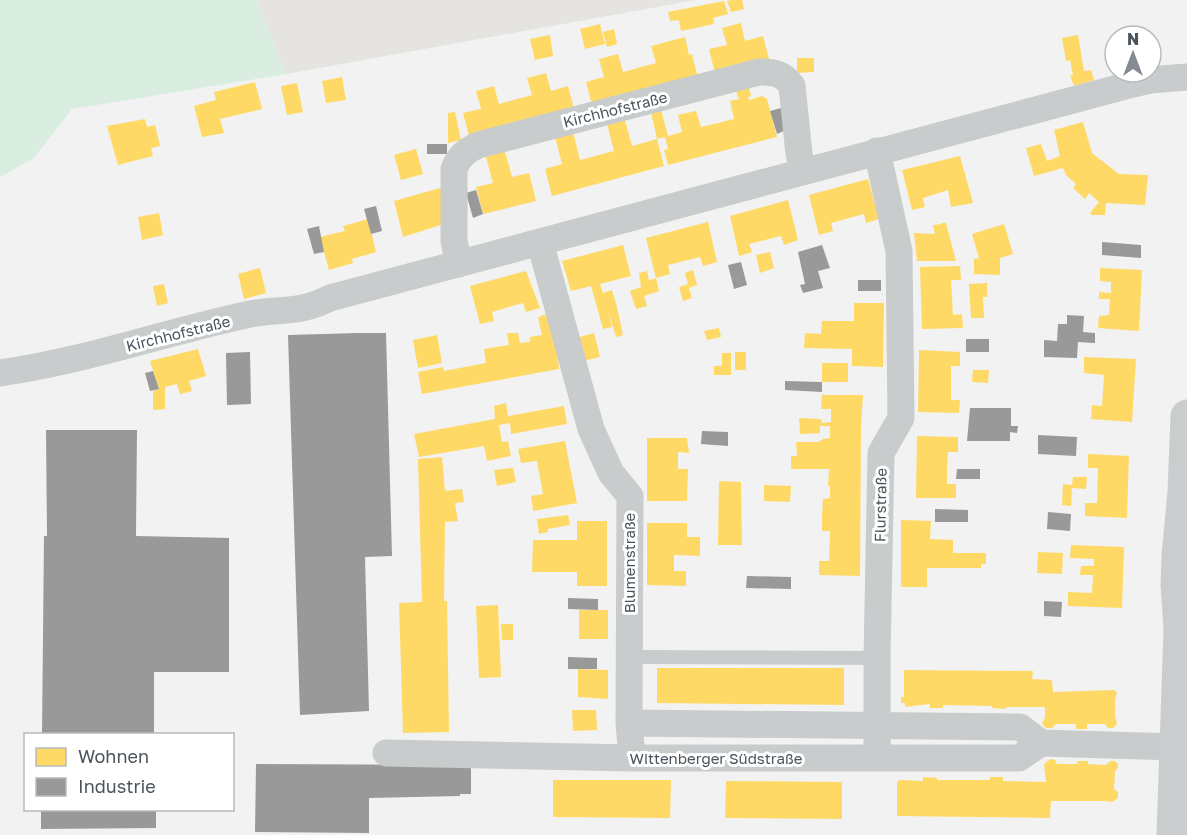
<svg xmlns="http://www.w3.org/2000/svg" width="1187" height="835" font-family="'Golos Text',sans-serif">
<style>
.commercial{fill:#e5e4e1}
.green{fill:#d9eee1}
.homes{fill:#ffd966}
.industry{fill:#999}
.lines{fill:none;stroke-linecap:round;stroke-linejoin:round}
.lane{stroke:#c9cccd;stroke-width:14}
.street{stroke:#c9cccd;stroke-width:27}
.secondary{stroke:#cacdce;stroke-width:33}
.labels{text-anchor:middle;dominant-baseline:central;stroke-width:6;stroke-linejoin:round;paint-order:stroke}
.street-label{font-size:15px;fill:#4b545c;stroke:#fff}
</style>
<rect width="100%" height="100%" fill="#f2f2f2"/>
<path class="commercial" d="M257 0H696L286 74Z"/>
<path class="green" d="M0 0H257L286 74 72 109 34 158 0 177Z"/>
<path class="homes" d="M732 0H742L744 9 731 12 727 1Z
M724 1 728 14 713 18 714 24 681 31 679 20 670 21 668 12Z
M741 23 745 41 763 36 770 63 716 77 709 49 727 45 722 28Z
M600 24 605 44 585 49 580 29Z
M614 29 617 44 607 47 603 32Z
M550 35 553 56 535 60 530 39Z
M1078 35 1084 71 1091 70 1094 80 1074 86 1070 75H1073L1070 60 1066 61 1062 38Z
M685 37 689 55 692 54 699 82 593 109 586 82 604 77 599 59 618 54 623 72 656 63 651 46Z
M797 58H814V72L797 73Z
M546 73 551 91 568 86 575 113 470 140 463 113 481 109 476 91 494 86 499 104 532 95 527 78Z
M342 77 346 100 326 103 322 81Z
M255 82 262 109 220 119 224 133 202 137 194 106 216 100 214 92Z
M297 83 303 112 287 115 281 86Z
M748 83 751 96 748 97 749 100 762 96 767 99 777 137 668 165 664 150 668 149 665 137 657 139 650 108 660 106 668 136 682 132 678 115 696 111 701 127 718 123 734 119 730 101 739 99 734 86Z
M455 112 461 140 448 143V113Z
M624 117 632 146 657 139 664 166 552 196 545 169 562 164 554 133 572 128 580 160 614 151 606 120Z
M145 119 147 127 155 125 160 146 151 148 153 156 118 165 107 126Z
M1083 122 1092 153 1119 174 1148 175 1145 205 1106 203 1105 215H1092L1090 213 1099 202 1089 193 1085 199 1073 188 1076 184 1066 175 1063 168 1034 176 1026 148 1041 144 1047 161 1060 156 1054 130Z
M416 149 423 174 401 180 394 155Z
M505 151 512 177 529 173 536 201 483 214 476 187 493 183 486 157Z
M960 156 973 203 951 207 948 190 923 198 925 207 912 210 902 170Z
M868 179 879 219 866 223 864 214 831 223 833 231 819 235 809 195Z
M447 186V223L403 237 394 201Z
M788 200 798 240 784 245 781 236 749 244 752 252 739 256 730 216Z
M159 213 163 235 142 240 138 217Z
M368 219 376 252 352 259 353 263 329 270 320 237 345 231 343 226Z
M708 222 717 262 703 266 700 257 668 265 670 274 656 278 659 291 644 296 647 306 636 309 630 291 641 287 639 273 647 271 649 280 656 278 646 238Z
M941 223H946L956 261H917L914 233 935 234 933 225 942 224Z
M1004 224 1013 254 1000 258V275L974 274V259L979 258 972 234Z
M623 245 631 276 600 284 603 293 612 290 617 307 623 335 616 337 608 310 612 327 603 329 591 286 571 291 562 261Z
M770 252 774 268 760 273 756 255Z
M960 266 961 280H951L953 315 962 314 963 328 922 329 920 267Z
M260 268 266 293 244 299 238 274Z
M1100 268 1142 270 1139 331 1098 328 1099 316 1109 315 1110 299H1099V292L1111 293V282L1100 281Z
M693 270 697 285 689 288 692 298 683 301 679 287 688 284 685 273Z
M526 271 540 308 526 312 523 303 492 312 494 321 480 324 470 286Z
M987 283V297H983L984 318H971L969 284Z
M164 284 168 303 157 306 153 286Z
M854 303H884L883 367 852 366V349L804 348 805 333 821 334 822 321H854Z
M542 315H549L557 350 559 369 422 394 418 372 443 367 444 371 486 363 484 349 509 345 507 333H518L520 343 530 342V337L542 335 538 318Z
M719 328 721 337 707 340 704 331Z
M594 333 600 357 583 361 576 338Z
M437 335 442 363 418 368 413 340Z
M198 349 206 376 189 381 192 391 180 394 177 384 165 387V409L153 410V391L159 389 150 361Z
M919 350 960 352V366H951V400H960L959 413 918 412Z
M735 352H746V370H735Z
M722 353H731V375H714V366H722Z
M1084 357 1136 359 1132 422 1091 419 1092 405 1102 406 1104 375 1084 373Z
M822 363H848V382H822Z
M973 370H989L988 383 972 382Z
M822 395H863L861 427 860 576 819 575V561H829L830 531H822V515L823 499 830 498V486H828L829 469H791V456H797L796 442H819L823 439 830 438V426H820V433L800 434 799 418 821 419 822 423 831 422V409H821Z
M506 403 508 416 564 406 567 424 511 434 510 423 499 425 502 442 508 441 511 456 487 461 484 446 419 457 414 434 495 419 494 406Z
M917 436 958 437V452H948L947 468V484H956V498H916Z
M647 438H687L689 453 678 452V469H688L687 501H647Z
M565 441 577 503 533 511 531 496 543 494 537 461 521 463 518 449Z
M1088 454 1129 456 1127 518 1085 516V503H1097L1098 468H1088Z
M442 457 445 491 462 489 464 502 455 503 458 521 445 522 444 601H447L449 732 403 733 399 603 422 602 418 459Z
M513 468 516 482 497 486 494 470Z
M1073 477H1087L1086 489 1072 488 1071 506 1062 505 1063 484 1072 485Z
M719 481 741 482 742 545H718Z
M764 485 791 486 790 502 764 501Z
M568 515 570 525 548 529V532L539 534 537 519Z
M901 520 931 521 930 539 953 540V553H986V564H981V568H927V587H901Z
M577 521H607V586H577V572H532L533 540H577Z
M647 523H687V537H700V556L674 555V571H686V586L647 585Z
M1071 545 1124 547 1122 608 1068 606V592L1092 593 1093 575H1080L1081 566H1094V559L1070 558Z
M1038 552 1063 553 1062 574 1037 573Z
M498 605 501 677 479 678 476 606Z
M579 610H608V639H579Z
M501 624H513V640H502Z
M657 668H844V705L657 703Z
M578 669 608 670V699L578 697Z
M904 670 1033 671 1032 679 1052 680 1053 692 1114 690 1117 692 1115 699V715L1117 724 1113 728H1108L1105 724H1087V729H1076V724H1056L1052 728H1046L1042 724 1045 717V707H1006V709L992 708V706L943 705V708H930V704L905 707V703H901V697H904Z
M572 710H596L597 730 573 731Z
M1050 759 1055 760 1057 764H1077V761H1088V764L1106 765 1110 761H1115L1118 764V768L1115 771 1114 789 1118 792V798L1112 802 1106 801H1051L1050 818 897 816V782L900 780 923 781V777L937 778V780H990V777H1003V781L1046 782 1044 764Z
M553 780H671L670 818 553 817Z
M726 781 842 782V819L725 818Z"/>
<path class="industry" d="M785 107 786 130 777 134 770 111Z
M427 144H447V154H427Z
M476 190 483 214 473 218 466 193Z
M376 206 382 231 371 234 364 209Z
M319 226 324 252 314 254 307 229Z
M1102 242 1141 245V258L1102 255Z
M822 245 830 268 818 271 823 288 803 293 800 285 805 284 798 252Z
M741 262 747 285 734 289 728 265Z
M858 280H881V291H858Z
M1067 315 1084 316 1083 332 1095 333V343L1078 342 1077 358 1044 357V340L1057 341 1058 324H1067Z
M358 333H386L392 556 365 557 369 711 300 715 288 335Z
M966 339H989V352H966Z
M250 352 251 404 227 405 226 353Z
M153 371 159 389 150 391 145 373Z
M785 381 822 382V392L785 390Z
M970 408H1011V426H1018L1017 433 1010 432V441H967Z
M46 430H137L136 536 229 538V672H154V734H42L44 536H47Z
M702 431 728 432V446L701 444Z
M1038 435 1077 437 1076 456 1038 454Z
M957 469H980V479H956Z
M935 509 968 510V522H935Z
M1048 512 1071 514 1070 531 1047 529Z
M747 576 791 577V589L746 588Z
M568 598 598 599V610L568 609Z
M1044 601 1062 602 1061 617 1044 616Z
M568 657 597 658V669H568Z
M256 764 471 765V794H460V796L369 798V833L255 832Z
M41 810H156V828L41 829Z"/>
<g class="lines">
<path class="lane" d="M629 657 877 658"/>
<path class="street" d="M877 151 899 251 901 418 881 453 877 658V758
M540 242 591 429 611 473 630 496 629 723 632 758
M459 264 454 241V169C459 156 466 151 478 145L759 72C774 72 783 73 792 86L799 154 803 171
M0 373C85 361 166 332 250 314 282 308 298 314 330 298L1133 84 1150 80 1187 77
M629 723 1020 727 1041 743
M386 753 632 758H1019L1041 743 1177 747"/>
<path class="secondary" d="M1173 835 1180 629 1177 585 1178 556 1184 492 1187 416"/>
</g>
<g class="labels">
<g class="street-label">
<text transform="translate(615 109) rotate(-14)">Kirchhofstraße</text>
<text transform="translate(178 333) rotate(-14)">Kirchhofstraße</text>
<text transform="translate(880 505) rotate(-89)">Flurstraße</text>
<text transform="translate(629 563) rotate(-90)">Blumenstraße</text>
<text x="716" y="758">Wittenberger Südstraße</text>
</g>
</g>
<rect x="24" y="733" width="210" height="78" fill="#ffffff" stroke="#b7bbbe" stroke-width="1.5"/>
<rect x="36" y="748" width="30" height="18" fill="#ffd966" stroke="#b7bbbe" stroke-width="1.5"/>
<text x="78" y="763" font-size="18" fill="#4b545c">Wohnen</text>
<rect x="36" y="778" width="30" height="18" fill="#999999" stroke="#b7bbbe" stroke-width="1.5"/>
<text x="78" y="793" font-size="18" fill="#4b545c">Industrie</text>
<g transform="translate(1133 54)"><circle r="28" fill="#ffffff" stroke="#b7bbbe" stroke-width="1.5"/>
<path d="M0-4.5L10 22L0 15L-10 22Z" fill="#858b90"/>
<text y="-9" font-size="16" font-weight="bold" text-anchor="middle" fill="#4b545c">N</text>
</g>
</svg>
